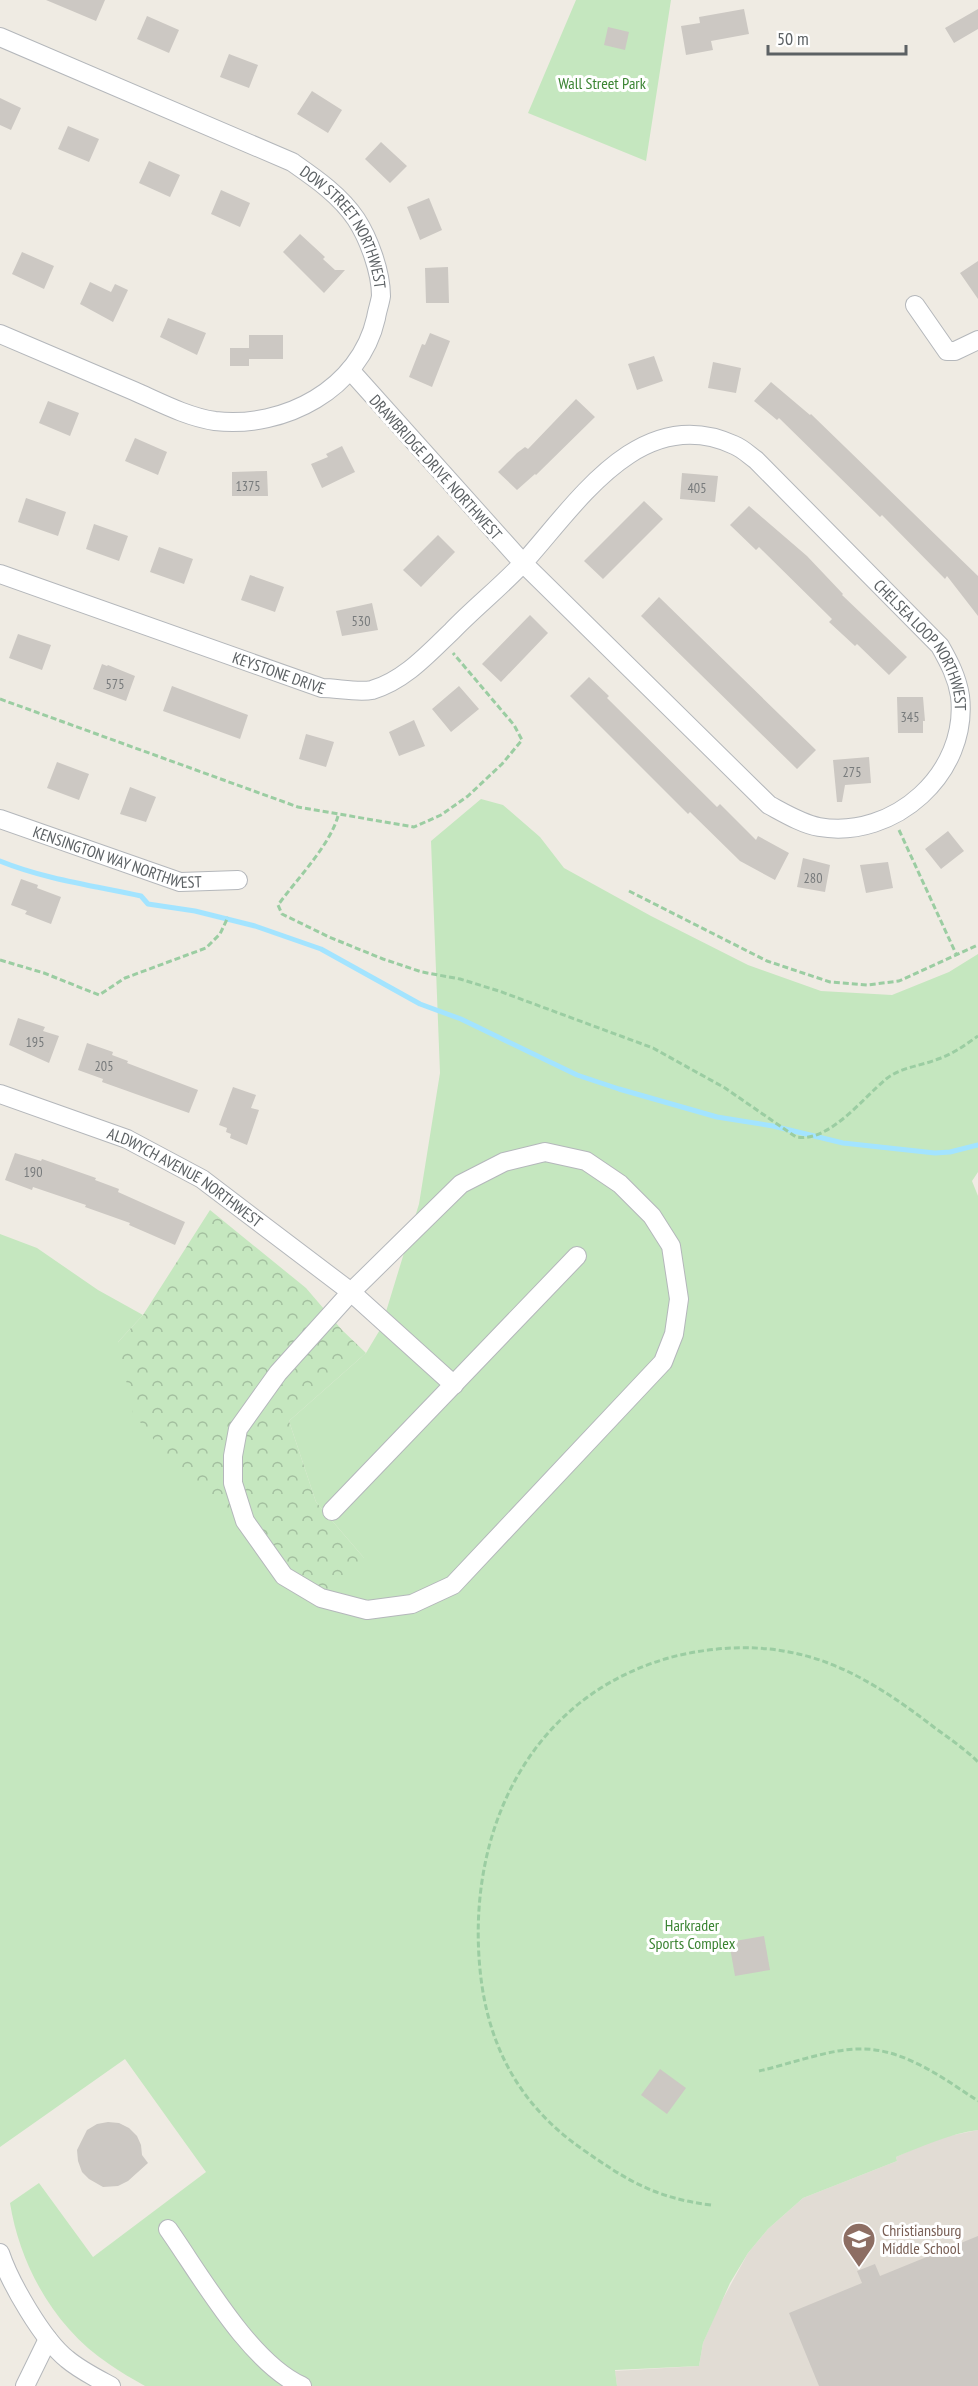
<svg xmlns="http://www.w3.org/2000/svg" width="978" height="2386" font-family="'PT Sans Narrow',sans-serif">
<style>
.education{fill:#e1dcd4}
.green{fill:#c5e7bf}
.forest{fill:url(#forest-crowns)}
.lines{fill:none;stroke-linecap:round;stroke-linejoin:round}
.stream{stroke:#a3e4ff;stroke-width:5}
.building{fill:#ccc8c3}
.minor-casing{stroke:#b4b7bb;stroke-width:20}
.path{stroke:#9bcda2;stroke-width:3;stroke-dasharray:6 3;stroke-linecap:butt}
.minor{stroke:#fff;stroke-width:18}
.labels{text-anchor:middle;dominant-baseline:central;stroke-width:6;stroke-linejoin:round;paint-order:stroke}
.number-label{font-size:14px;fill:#787b7c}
.park-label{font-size:16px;fill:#3b8433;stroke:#fff}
.street-label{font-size:16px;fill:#5c6164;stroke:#fff}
.education-label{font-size:16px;fill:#785e54;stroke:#fff;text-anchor:start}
</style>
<defs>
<pattern id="forest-crowns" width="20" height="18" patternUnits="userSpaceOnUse" patternTransform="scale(1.5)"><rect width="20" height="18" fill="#c5e7bf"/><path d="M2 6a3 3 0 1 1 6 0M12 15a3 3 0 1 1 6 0" fill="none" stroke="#a3bf9f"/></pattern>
</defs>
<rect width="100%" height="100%" fill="#efebe3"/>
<path class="education" d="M978 2130V2386H617L615 2371 699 2366 703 2343 718 2308 748 2253 768 2229 803 2198 897 2161 896 2157 925 2144 949 2136Z"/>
<path class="green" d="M576 0H671L646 161 528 113Z
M481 799 503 805 540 837 564 868 651 916 748 965 821 991 892 995 949 972 978 954V1172L972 1181 978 1196V2130C949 2134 923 2146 896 2157L897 2161 803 2198 768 2229 748 2253 730 2283 703 2343 699 2366 615 2370 617 2386H145C133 2379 120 2372 109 2364 55 2328 20 2266 10 2203L39 2183 93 2257 206 2172 125 2059 0 2147V1234L37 1248 98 1290 143 1315 118 1342 364 1558 316 1502 289 1421 366 1353 381 1328 419 1204 440 1073 431 841Z"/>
<path class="forest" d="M210 1210 306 1288 342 1330 366 1353 289 1421 316 1502 364 1558 326 1593 268 1551 180 1473 133 1413 118 1342 143 1315Z"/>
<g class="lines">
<path class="stream" d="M0 861C44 879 95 886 141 896L148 904 195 911 255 926 321 949 420 1004 461 1019 577 1075 619 1089 717 1117 773 1126 843 1143 935 1153 950 1152 978 1145"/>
</g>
<path class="building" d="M46 0H105L96 21Z
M744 9 749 34 711 41 713 50 686 55 681 26 700 23 699 17Z
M978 9V29L954 43 945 28Z
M147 16 179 30 169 53 137 39Z
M608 27 629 32 625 50 604 45Z
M229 54 258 65 249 88 220 77Z
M312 91 342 110 328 133 297 114Z
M0 98 21 108 11 130 0 125Z
M68 126 99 139 89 162 58 149Z
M381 142 407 166 390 183 365 159Z
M149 161 180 175 170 197 139 183Z
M221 190 250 203 240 227 211 214Z
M429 198 442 230 420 240 407 207Z
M300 234 325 257 323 259 335 270H345L324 293 283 252Z
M22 252 54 266 44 289 12 274Z
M978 261V299L960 273Z
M448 267 449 303H426L425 268Z
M90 282 111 292 115 284 128 290 113 322 80 304Z
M168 318 206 333 197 355 160 337Z
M430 333 450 341 432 387 409 377 422 344 425 345Z
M249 335H283V359H249V366H230V348H249Z
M654 356 663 381 637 390 628 364Z
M713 362 741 368 736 393 708 388Z
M771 382 810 415 811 414 978 576V616L947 576 945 579 882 515 880 517 779 418 777 420 754 401Z
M576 399 595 417 536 475 535 474 517 490 498 472 517 453 525 447 528 449Z
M48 401 79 413 70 436 39 423Z
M135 438 167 452 158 475 125 461Z
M342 446 355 472 322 488 311 464 328 457 326 454Z
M267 471 268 496H232V472Z
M682 473 718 476 715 502 680 499Z
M26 498 66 512 58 536 18 522Z
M644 501 663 519 603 579 584 561Z
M749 506 807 556 843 594 842 595 907 657 889 675 857 644 855 646 829 622 832 619 759 547 756 550 730 525Z
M94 524 128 536 119 561 86 549Z
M438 535 455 552 421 587 403 570Z
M159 547 193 559 184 584 150 572Z
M250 575 284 587 275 612 241 600Z
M659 597 816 750 797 769 641 616Z
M372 603 378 630 342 636 336 611Z
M530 615 548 633 501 682 482 664Z
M18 634 51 645 42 670 9 658Z
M102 664 107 666 108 665 135 676 126 701 93 689Z
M589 677 609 696 607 698 717 807 720 804 756 840 758 836 789 853 775 880 740 861 690 812 688 814 570 696Z
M172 686 248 715 240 739 163 711Z
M459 686 479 709 451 732 432 709Z
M897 697H923L925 721H923V733H898Z
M414 720 425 746 399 756 389 732Z
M306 734 334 742 326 767 299 759Z
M869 757 871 783 845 785 842 802H837L833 760Z
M57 762 89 774 79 800 47 788Z
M130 787 156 797 146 822 120 814Z
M948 831 964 851 941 869 925 849Z
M803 858 830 865 825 892 797 887Z
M888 862 893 888 866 893 860 865Z
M21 879 38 885 37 888 61 897 51 924 25 914 27 911 11 905Z
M18 1018 45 1027 43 1031 59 1036 49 1063 9 1045Z
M87 1043 113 1052 112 1055 128 1061 127 1063 198 1090 189 1113 102 1082 103 1079 78 1070Z
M233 1087 256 1095 251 1108 259 1110 247 1145 230 1138 231 1134 226 1132 227 1128 219 1125Z
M15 1153 41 1161 42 1159 96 1178 95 1180 119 1189 118 1192 185 1222 175 1245 129 1225 130 1223 85 1207 86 1205 33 1187 32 1190 5 1180Z
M764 1936 770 1970 735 1976 729 1942Z
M660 2069 686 2088 667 2114 641 2095Z
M108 2122 119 2123 129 2128 137 2136 141 2145 142 2155 148 2163 128 2181 118 2186 103 2187 89 2179 82 2172 78 2161 77 2150 87 2130 97 2124Z
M978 2236V2386H819L789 2313 862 2283 857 2271 875 2264 880 2276Z"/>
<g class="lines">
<defs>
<g id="minor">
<path id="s1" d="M0 37 292 162C315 178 340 195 356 219 369 239 381 272 381 296 380 303 377 311 376 318 360 389 284 429 215 421 187 417 159 402 134 391 89 372 45 353 0 334"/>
<path d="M915 305 947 351H955L978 340"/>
<path id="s2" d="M0 574 322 688C337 688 358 693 372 690 404 681 429 653 452 631 475 607 502 586 525 561 577 503 641 402 734 445 742 448 749 455 756 460L940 646C949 662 957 677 960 696 969 773 894 840 819 827 802 824 784 813 769 805L523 563 350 370"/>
<path id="s3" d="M0 819 180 882 238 880"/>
<path id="s4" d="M0 1094 127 1139 202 1179 351 1292 454 1385"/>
<path d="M545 1152 586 1161 620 1184 652 1216 671 1246 679 1299 674 1334 663 1362 453 1585 412 1604 367 1610 321 1598 284 1576 245 1521 233 1483V1456L238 1429 278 1373 351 1292 461 1184 504 1162Z"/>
<path d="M332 1511 577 1256"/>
<path d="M168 2229C201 2276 250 2363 302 2386"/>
<path d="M0 2253C10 2283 43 2340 67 2359 80 2370 96 2378 111 2386"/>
<path d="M25 2386 48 2339"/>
</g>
</defs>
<use href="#minor" class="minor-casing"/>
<path class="path" d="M0 699 298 807 414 827 441 815 468 796 502 764 522 740 514 725 453 653
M338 816C330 845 297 879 278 905L282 914 329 937 383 959 422 972 460 979 499 991 653 1048 725 1088 796 1137C829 1143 863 1098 886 1079 901 1067 921 1066 938 1059 953 1054 965 1045 978 1036
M899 830 957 956
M629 891 767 961 830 982 867 985 899 981 978 945
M0 960 44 973 99 995 125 978 206 948 220 934 228 917
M759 2071C790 2064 829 2049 860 2049 903 2048 943 2078 978 2101
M711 2205C655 2198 628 2181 582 2149 515 2102 484 2038 479 1957 470 1819 538 1689 680 1655 716 1647 753 1645 789 1652 844 1662 891 1694 935 1728 950 1739 965 1749 978 1762"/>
<use href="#minor" class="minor"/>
</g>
<defs>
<symbol id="school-pin" viewBox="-11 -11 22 30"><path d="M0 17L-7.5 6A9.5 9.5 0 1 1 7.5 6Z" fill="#8d6e63" stroke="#fff"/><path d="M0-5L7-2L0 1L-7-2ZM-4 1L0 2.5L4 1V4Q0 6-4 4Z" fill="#fff"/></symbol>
</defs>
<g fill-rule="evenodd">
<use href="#school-pin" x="840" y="2220" width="38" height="52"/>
</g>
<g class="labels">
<g class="number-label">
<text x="248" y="486">1375</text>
<text x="697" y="488">405</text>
<text x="361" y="621">530</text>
<text x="115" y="684">575</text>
<text x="910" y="717">345</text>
<text x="852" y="772">275</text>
<text x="813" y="878">280</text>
<text x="35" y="1042">195</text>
<text x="104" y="1066">205</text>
<text x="33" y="1172">190</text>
</g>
<g class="park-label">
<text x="602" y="83">Wall Street Park</text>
<text x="692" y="1925">Harkrader<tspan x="692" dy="18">Sports Complex</tspan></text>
</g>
<g class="street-label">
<text stroke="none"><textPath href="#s1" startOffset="404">DOW STREET NORTHWEST</textPath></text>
<text transform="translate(436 467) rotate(48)">DRAWBRIDGE DRIVE NORTHWEST</text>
<text stroke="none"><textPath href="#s2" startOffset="1131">CHELSEA LOOP NORTHWEST</textPath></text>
<text stroke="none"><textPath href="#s2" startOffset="296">KEYSTONE DRIVE</textPath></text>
<text stroke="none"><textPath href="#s3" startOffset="124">KENSINGTON WAY NORTHWEST</textPath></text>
<text stroke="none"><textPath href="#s4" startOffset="204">ALDWYCH AVENUE NORTHWEST</textPath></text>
</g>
<g class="education-label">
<text x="882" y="2230">Christiansburg<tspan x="882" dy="18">Middle School</tspan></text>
</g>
</g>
<path d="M768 45v9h138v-9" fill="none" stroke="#5c6164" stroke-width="3"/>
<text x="777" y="45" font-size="18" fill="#5c6164" stroke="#ffffff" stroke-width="4.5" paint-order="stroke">50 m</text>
</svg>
